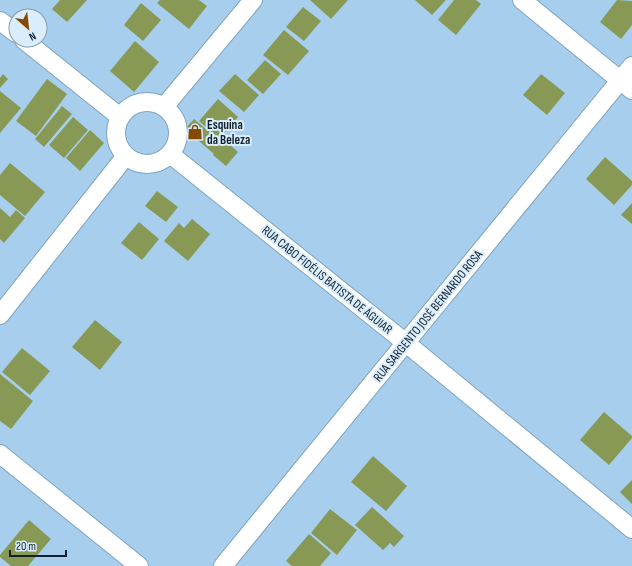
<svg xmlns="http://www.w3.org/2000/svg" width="632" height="566" font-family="'Sofia Sans Condensed',sans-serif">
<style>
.building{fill:#879955}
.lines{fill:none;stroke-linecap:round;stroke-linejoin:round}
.minor-casing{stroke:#7da3c0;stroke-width:20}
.minor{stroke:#fff;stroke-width:18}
.labels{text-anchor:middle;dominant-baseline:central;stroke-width:4;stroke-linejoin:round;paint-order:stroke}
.poi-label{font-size:13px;font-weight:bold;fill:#12212c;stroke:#d9edfc;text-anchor:start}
.street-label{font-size:13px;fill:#12212c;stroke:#d9edfc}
</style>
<rect width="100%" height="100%" fill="#a7cfed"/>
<path class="building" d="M60 0H87L67 22 52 9Z
M160 0H199L207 6 189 29 157 3Z
M310 0H348L331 19Z
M415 0H446L432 15Z
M454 0H476L481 4 456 35 438 20Z
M617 0 632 1V25L621 39 600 22Z
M141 3 161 20 143 41 124 25Z
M303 7 321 21 304 41 286 27Z
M284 30 309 51 288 75 263 55Z
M135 41 159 62 134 92 110 71Z
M265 60 281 74 263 94 247 80Z
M3 74 8 79 0 88V78Z
M235 74 259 95 244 112 219 91Z
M541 74 565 93 547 115 523 95Z
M47 79 67 94 36 136 16 121Z
M0 91 21 108 0 133Z
M218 99 238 117 221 137 238 152 226 166 213 155 214 154 185 129 194 119 219 140 220 139 199 121Z
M62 106 72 114 44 147 35 139Z
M73 117 88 130 64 158 49 145Z
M90 130 104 143 80 171 66 158Z
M605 157 632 181V185L614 205 586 179Z
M10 163 45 192 25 216 0 195V175Z
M157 191 178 207 166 222 145 206Z
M632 203V224L621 215Z
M0 208 10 217 16 210 25 218 4 243 0 239Z
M192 219 210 234 188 261 164 241 179 223 184 228Z
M139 222 159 239 142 260 121 243Z
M95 320 122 342 100 370 72 347Z
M22 348 50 371 30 395 2 372Z
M0 374 33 401 11 429 0 421Z
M604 412 632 436V438L609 465 580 440Z
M373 456 407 486 386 511 351 482Z
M632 480V504L620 492Z
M372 507 404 536 394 547 390 543 383 550 355 525Z
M330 509 357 530 337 555 311 533Z
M29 520 51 539 28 566H11L0 557V555Z
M309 534 331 553 320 566H292L286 561Z"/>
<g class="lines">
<defs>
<path id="minor" d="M522 0 632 90
M0 21 16 33
M24 40 120 117
M116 133a31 31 0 1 1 62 0a31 31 0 1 1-62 0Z
M164 107 253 0
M170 154 406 343 632 529
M0 315 125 157
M0 454 139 566
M223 566 632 66"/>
</defs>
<use href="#minor" class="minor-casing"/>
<use href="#minor" class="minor"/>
</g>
<defs>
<symbol id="shop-bare" viewBox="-9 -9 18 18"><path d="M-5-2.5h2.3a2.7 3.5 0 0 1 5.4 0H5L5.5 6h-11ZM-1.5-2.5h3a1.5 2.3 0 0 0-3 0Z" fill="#854a02" stroke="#d9edfc" stroke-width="2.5" paint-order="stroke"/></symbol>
</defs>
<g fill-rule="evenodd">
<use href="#shop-bare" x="184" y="121" width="22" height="22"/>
</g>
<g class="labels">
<g class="poi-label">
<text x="207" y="125">Esquina<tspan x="207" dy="15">da Beleza</tspan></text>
</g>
<g class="street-label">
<text transform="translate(327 280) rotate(39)">RUA CABO FIDÉLIS BATISTA DE ÁGUIAR</text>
<text transform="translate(428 316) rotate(-51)">RUA SARGENTO JOSÉ BERNARDO ROSA</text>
</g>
</g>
<g transform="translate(28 28) rotate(152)"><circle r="19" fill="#d9edfc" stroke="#899ba9"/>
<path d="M0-3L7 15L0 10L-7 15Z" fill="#854a02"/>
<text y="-6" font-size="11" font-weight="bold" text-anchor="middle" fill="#12212c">N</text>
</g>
<path d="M10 550v6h56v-6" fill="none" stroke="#12212c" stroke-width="2"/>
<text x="16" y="550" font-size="12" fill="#12212c" stroke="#d9edfc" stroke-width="3" paint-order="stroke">20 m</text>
</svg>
